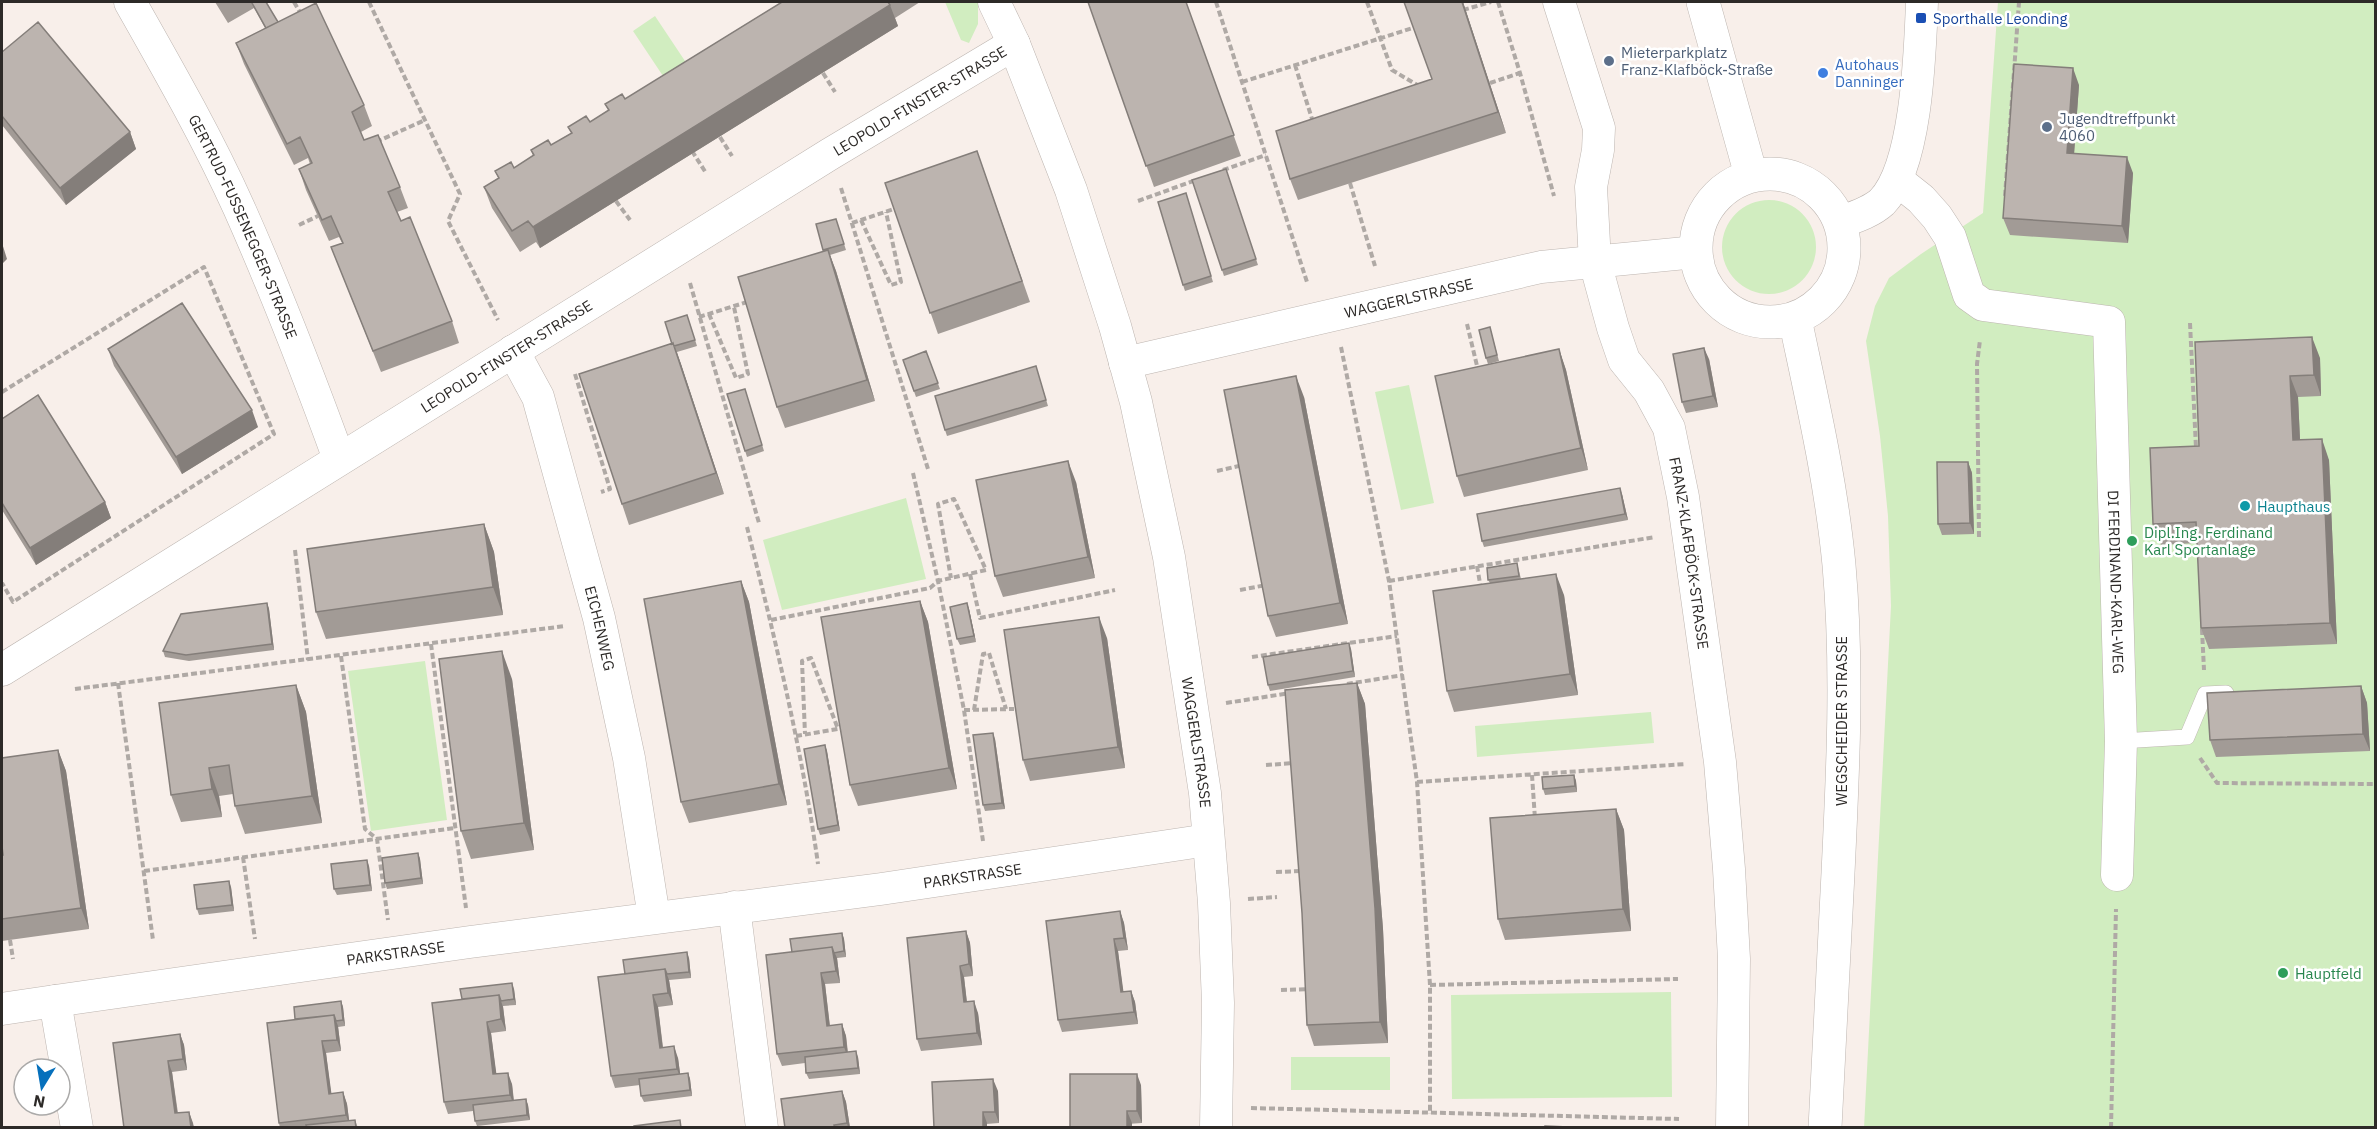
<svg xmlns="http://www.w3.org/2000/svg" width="2377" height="1129" font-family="'IBM Plex Sans',sans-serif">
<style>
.green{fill:#d1edc0}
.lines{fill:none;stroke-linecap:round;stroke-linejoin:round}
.service-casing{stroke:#bdb5b0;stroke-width:16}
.minor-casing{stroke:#bdb5b0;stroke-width:33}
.tertiary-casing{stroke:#bdb5b0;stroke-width:34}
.path{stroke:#afa9a5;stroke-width:4;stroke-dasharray:6 3;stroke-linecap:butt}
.service{stroke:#fff;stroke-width:15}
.minor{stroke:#fff;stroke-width:32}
.tertiary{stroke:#fff;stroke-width:33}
.wall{fill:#a29b96}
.shaded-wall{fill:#847e7a}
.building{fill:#bcb4af;stroke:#847e7a;stroke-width:1.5}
.transit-dot{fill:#1a4fb4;stroke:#fff;stroke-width:2}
.service-dot{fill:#5c6f8a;stroke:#fff;stroke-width:2}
.shop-dot{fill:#3f7fe0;stroke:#fff;stroke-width:2}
.culture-dot{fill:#0f9aa8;stroke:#fff;stroke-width:2}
.leisure-dot{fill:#2e9e5b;stroke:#fff;stroke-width:2}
.labels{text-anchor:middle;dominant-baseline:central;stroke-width:5;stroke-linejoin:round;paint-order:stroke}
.transit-label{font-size:15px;fill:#164399;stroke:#fff;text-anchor:start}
.service-label{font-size:15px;fill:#4e5e75;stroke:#fff;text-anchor:start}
.shop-label{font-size:15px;fill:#366cbe;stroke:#fff;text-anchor:start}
.street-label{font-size:15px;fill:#2d2a28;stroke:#fff}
.culture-label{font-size:15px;fill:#0d838f;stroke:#fff;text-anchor:start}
.leisure-label{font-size:15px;fill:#27864d;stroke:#fff;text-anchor:start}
</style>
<rect width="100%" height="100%" fill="#f8efea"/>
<path class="green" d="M945 2H978V24L969 43 961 40Z
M1998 2H2375V1127L1864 1128 1891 606 1888 516 1880 436 1866 341 1875 306 1889 278 1921 254 1983 213Z
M655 16 695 76 673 91 633 31Z
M1722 247a47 47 0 1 1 94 0a47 47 0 1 1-94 0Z
M1409 385 1434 503 1401 510 1375 392Z
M906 498 926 579 782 610 763 540Z
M425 661 447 820 371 831 348 671Z
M1651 712 1654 743 1477 757 1475 726Z
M1671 992 1672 1097 1452 1099 1451 995Z
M1291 1057H1390V1090H1291Z"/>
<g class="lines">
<defs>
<path id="service" d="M2121 741 2187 737 2205 694 2226 693"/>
<g id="minor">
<path id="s1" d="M130 2C168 69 207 137 239 208 276 291 308 374 339 459"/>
<path id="s2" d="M994 2 1014 44 1071 190 1115 326 1136 402 1169 557 1205 793 1214 903 1218 1003 1216 1128"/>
<path id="s3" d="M1559 2 1599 128 1598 150 1591 187 1595 262 1613 328 1624 360 1649 391 1669 428 1683 497 1720 762 1729 869 1734 959 1732 1128"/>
<path id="s4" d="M1897 180 1921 199 1937 217 1950 237 1969 295 1983 305 2109 322 2121 741 2117 875"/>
<path d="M1841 222C1855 217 1871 212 1882 202 1917 166 1920 51 1922 2"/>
<path id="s5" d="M513 351 538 397 599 618 629 758 654 917"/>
<path id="s6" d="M1125 363 1541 267 1696 252"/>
<path id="s7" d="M2 670 830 154 1014 44"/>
<path d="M734 907 762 1128"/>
<path id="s8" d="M55 1001 470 942 881 889 1208 840"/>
<path d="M2 1009 55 1001 77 1128"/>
</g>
<path id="tertiary" d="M1703 2 1751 175
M1696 248a74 74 0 1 1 148 0a74 74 0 1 1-148 0Z
M1795 319C1812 400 1831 481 1839 565 1848 667 1843 771 1838 873 1834 958 1830 1043 1825 1128"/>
</defs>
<use href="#service" class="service-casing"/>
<use href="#minor" class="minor-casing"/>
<use href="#tertiary" class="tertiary-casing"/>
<path class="path" d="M294 2 301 14
M369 2 460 194 448 221 498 320
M1216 2 1307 282
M1367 2 1392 70 1419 86
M1498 2 1520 73 1554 196
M1463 10 1491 2
M1295 65 1313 122
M823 73 835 92
M1242 82 1416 27
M1490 83 1520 73
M720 137 732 156
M376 142 425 120
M692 151 706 173
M1223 170 1266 155
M1350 183 1375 266
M841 188 928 469
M2005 196 2019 2
M616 201 630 220
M1138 201 1196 180
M861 220 891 285 901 282 886 212
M852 223 894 209
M299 225 318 216
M690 283 759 523
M709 314 736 378 748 374 734 307
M699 317 747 302
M2190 323 2196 448
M1467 324 1478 370
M1341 347 1389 581 1417 782 1430 985V1114
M575 374 610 489 601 492
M2 392 204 267 274 434 13 602 2 583
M1217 471 1243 465
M913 473 938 581 964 710 983 841
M747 527C775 638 802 750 818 864
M1979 537 1977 364 1980 340
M295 550 308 660
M1477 566 1481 589
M970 574 980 618 1115 590
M1389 581 1655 537
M1240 590 1266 585
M771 620 930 588 938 581 986 570 954 499 938 504 951 578
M2202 629 2204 670
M431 644 466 908
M341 656 365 829 377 839 388 920
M1252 657 1397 636
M118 683 153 940
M1347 684 1403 675
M75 689 565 626
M1226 703 1290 693
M964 710 1014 709
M974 710 983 654 989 653 1006 709
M796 736C810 734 824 731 838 729L811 658 802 661 805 734
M2200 758 2217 783 2376 784
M1266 765 1295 763
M1532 775 1535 819
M1417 782 1686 764
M243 857 255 939
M144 871 455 828
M1276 872 1302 871
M1248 899 1277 897
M10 940 13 959
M1430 985 1678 979
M1281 990 1310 989
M1251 1108 1679 1119
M2111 1128 2116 909"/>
<use href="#service" class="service"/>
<use href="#minor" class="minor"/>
<use href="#tertiary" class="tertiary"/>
</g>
<path class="wall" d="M215 2H266L278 22 364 105 372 126 361 132 364 140 400 187 408 208 397 212 452 321 459 343 381 372 331 247 342 243 339 237 329 241 306 190 299 169 310 164 308 158 294 165 244 64 236 43 265 28 254 8 228 23Z
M782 2H920L895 18 898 26 540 248 536 242 520 252 492 208 484 187 498 178 495 171 514 168 533 156 531 150 551 145 571 133 568 127 590 122 608 110 605 104 625 99Z
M1088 2H1186L1241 156 1154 187Z
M1404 2H1463L1506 133 1298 200 1290 179 1432 79Z
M2 52 130 132 136 149 66 205 2 125Z
M2079 85 2074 153 2133 173 2128 243 2010 235 2003 218Z
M977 151 1030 302 938 334 885 183Z
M1226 169 1258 265 1224 276 1192 180Z
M1186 193 1213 282 1185 291 1183 285Z
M836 219 846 250 830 255 836 271 875 401 785 428 777 407 824 251Z
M687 315 697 346 677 352 724 494 629 525 622 504 672 344Z
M1490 327 1499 361 1488 364 1486 358Z
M2195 342 2320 358 2321 396 2298 397 2300 440 2329 460 2337 644 2209 649 2201 628 2197 543 2161 545 2153 524 2199 446Z
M108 349 258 427 182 474 114 366Z
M1559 349 1566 370 1588 470 1464 497 1457 476Z
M926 351 940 389 916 397 903 360Z
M1709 359 1718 407 1686 413 1682 402Z
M1036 366 1048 406 947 436 945 430Z
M745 389 764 451 747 457 727 394Z
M1304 397 1348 624 1276 637 1268 616Z
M2 419 105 502 111 518 36 565 2 510Z
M1968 462 1972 473 1974 534 1942 535 1938 524Z
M1076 482 1095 578 1003 597 995 576Z
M1622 494 1628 520 1484 547 1482 541Z
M484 524 494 552 503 615 326 639 316 612Z
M1517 563 1521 579 1564 595 1578 695 1454 712 1447 691 1490 583 1488 580Z
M741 581 749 602 787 805 689 823 681 802Z
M920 601 928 622 957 789 858 806 850 785Z
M267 603 269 609 274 650 189 661 165 657 163 651Z
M967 603 969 609 976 642 960 645 957 639Z
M1107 638 1125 768 1030 781 1023 760Z
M1351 649 1355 677 1270 691 1268 685Z
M512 679 534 850 471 859 461 831Z
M1357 683 1365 704 1383 929 1388 1043 1314 1046 1307 1025Z
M296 685 306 712 322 823 245 834 235 806 233 794 219 796 222 817 181 822 171 795Z
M2361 686 2367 703 2370 751 2216 757 2210 740Z
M995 739 1005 809 985 811 983 805Z
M825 745 827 751 840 831 820 835 818 829Z
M58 750 66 771 89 929 2 941V855H3Z
M1574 775 1576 781 1577 792 1545 795 1543 789Z
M1616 809 1624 830 1631 931 1505 940 1498 919Z
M418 853 420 859 423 884 387 889 385 883Z
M369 866 372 891 337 895 334 889Z
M231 887 234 911 199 915 197 909Z
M1120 911 1124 923 1128 950 1118 951 1123 992 1131 991 1135 1002 1138 1024 1062 1032 1058 1020Z
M966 931 970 943 973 976 964 977 967 1002 978 1013 982 1045 921 1051 917 1039Z
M842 933 844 939 846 957 837 958 840 983 825 984 830 1026 842 1024 846 1036 848 1052 858 1057 860 1074 809 1079 806 1073 805 1063 782 1066 777 1054 792 952Z
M689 958 691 978 669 980 673 1005 658 1007 663 1047 678 1058 680 1074 688 1073 690 1079 692 1096 644 1102 641 1096 640 1085 615 1088 611 1076 625 974Z
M514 989 516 1005 503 1006 506 1031 491 1033 496 1074 512 1084 514 1100 526 1099 528 1105 530 1120 477 1126 475 1121 473 1111 448 1114 444 1102 462 999Z
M341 1001 343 1007 345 1026 338 1027 341 1051 326 1053 331 1094 343 1092 347 1104 349 1121 355 1120 358 1128H280L279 1123 295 1019Z
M180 1034 184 1045 187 1070 172 1072 178 1113 189 1112 194 1128H124Z
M1141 1085 1142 1123 1070 1128Z
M842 1091 846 1102 850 1128H785Z
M998 1091 999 1123 934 1128Z"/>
<path class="shaded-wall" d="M1462 2H1463L1506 133 1498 112Z
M890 5 898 26 540 248 533 227Z
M2073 68 2079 85 2073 169 2067 153Z
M130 132 136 149 66 205 60 188Z
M2127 157 2133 173 2128 243 2122 226Z
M2 243 7 259 2 264Z
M828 250 836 271 875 401 867 380Z
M2312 337 2320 358 2321 396 2314 375Z
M673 343 681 364 724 494 716 473Z
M1704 348 1709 359 1718 407 1713 396Z
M1559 349 1566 370 1588 470 1581 448Z
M1296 376 1304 397 1348 624 1340 603Z
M2290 376 2298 397 2301 461 2293 440Z
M252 410 258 427 182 474 176 457Z
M2322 439 2329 460 2337 644 2330 623Z
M1068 461 1076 482 1095 578 1088 557Z
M1968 462 1972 473 1974 534 1970 523Z
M1620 488 1622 494 1628 520 1625 514Z
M105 502 111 518 36 565 30 548Z
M484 524 494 552 503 615 493 587Z
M1556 574 1564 595 1578 695 1570 674Z
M741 581 749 602 787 805 779 784Z
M920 601 928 622 957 789 949 768Z
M267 603 269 609 274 650 272 644Z
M967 603 969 609 976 642 974 636Z
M1099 617 1107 638 1125 768 1118 747Z
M1349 643 1351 649 1355 677 1353 671Z
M502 651 512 679 534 850 524 823Z
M1357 683 1365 704 1383 929 1388 1043 1380 1022Z
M296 685 306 712 322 823 312 796Z
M2361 686 2367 703 2370 751 2363 734Z
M993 733 995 739 1005 809 1002 803Z
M825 745 827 751 840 831 838 825Z
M58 750 66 771 89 929 81 908Z
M209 768 219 796 222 817 212 789Z
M1574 775 1576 781 1577 792 1575 786Z
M1616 809 1624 830 1631 931 1623 909Z
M418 853 420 859 423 884 421 878Z
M367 860 369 866 372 891 370 885Z
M229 881 231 887 234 911 232 905Z
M1120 911 1124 923 1128 950 1124 938Z
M966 931 970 943 973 976 969 964Z
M842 933 844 939 846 957 844 951Z
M1114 939 1118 951 1125 1003 1121 992Z
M832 947 837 958 840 983 836 971Z
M687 952 689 958 691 978 689 972Z
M960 966 964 977 968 1013 964 1002Z
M665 969 669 980 673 1005 668 993Z
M821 973 825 984 831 1037 827 1026Z
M512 983 514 989 516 1005 514 999Z
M1131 991 1135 1002 1138 1024 1134 1012Z
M499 995 503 1007 506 1031 501 1019Z
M653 995 658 1007 664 1059 660 1048Z
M341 1001 343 1007 345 1026 343 1020Z
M974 1001 978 1013 982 1045 977 1033Z
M334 1015 338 1026 341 1051 337 1040Z
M487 1022 491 1033 498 1086 493 1074Z
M842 1024 846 1036 848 1058 844 1047Z
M180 1034 184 1045 187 1070 183 1059Z
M322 1041 326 1053 333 1105 329 1094Z
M674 1046 678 1058 681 1080 677 1069Z
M856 1051 858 1057 860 1074 858 1068Z
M168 1061 172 1072 179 1125 175 1113Z
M508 1073 512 1084 514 1106 510 1095Z
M688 1073 690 1079 692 1096 690 1090Z
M1137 1074 1141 1085 1142 1123 1137 1111Z
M993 1079 998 1091 999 1123 995 1112Z
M842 1091 846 1102 850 1128H848L847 1123Z
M343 1092 347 1104 350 1127 346 1115Z
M526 1099 528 1105 530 1120 527 1115Z
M1127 1111 1132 1123V1128H1127Z
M189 1112 193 1123 194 1128H191Z
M983 1112 987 1123V1128H983Z"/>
<path class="building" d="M253 2H266L278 22 266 28 252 3Z
M782 2H888L890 5 533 227 528 221 512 231 484 187 499 178 495 171 511 162 514 168 534 155 531 150 548 140 551 145 572 133 568 127 586 116 590 122 609 110 605 104 622 94 625 99Z
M1088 2H1186L1234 135 1146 166Z
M1404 2H1462L1498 112 1290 179 1276 131 1432 79Z
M316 3 364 105 352 112 364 140 378 135 400 187 388 192 401 221 410 217 452 321 373 351 331 247 343 243 331 216 322 220 299 169 312 163 300 137 287 144 236 43Z
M38 22 130 132 60 188 2 116V52Z
M2014 64 2073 68 2067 153 2127 157 2122 226 2003 218Z
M977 151 1022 281 930 313 885 183Z
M1226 169 1256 259 1222 270 1192 180Z
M1186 193 1211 276 1183 285 1158 202Z
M836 219 844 244 823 250 816 224Z
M828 250 867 380 777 407 738 277Z
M182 303 252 410 176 457 108 349Z
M687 315 695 340 674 346 673 343 672 344 665 322Z
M1490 327 1497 355 1486 358 1479 330Z
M2312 337 2314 375 2290 376 2293 440 2322 439 2330 623 2201 628 2196 522 2153 524 2150 448 2199 446 2195 342Z
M673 343 716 473 622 504 579 374Z
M1704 348 1713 396 1682 402 1673 354Z
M1559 349 1581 448 1457 476 1435 376Z
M926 351 938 383 914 391 903 360Z
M1036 366 1046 400 945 430 935 396Z
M1296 376 1340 603 1268 616 1224 390Z
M745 389 762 445 745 451 727 394Z
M38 395 105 502 30 548 2 503V419Z
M1068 461 1088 557 995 576 976 480Z
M1937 462H1968L1970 523 1938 524Z
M1620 488 1625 514 1482 541 1477 514Z
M484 524 493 587 316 612 307 549Z
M1517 563 1519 576 1488 580 1487 568Z
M1556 574 1570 674 1447 691 1433 591Z
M741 581 779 784 681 802 644 599Z
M920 601 949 768 850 785 821 617Z
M267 603 272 644 186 655 163 651 181 614Z
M967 603 974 636 957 639 950 607Z
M1099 617 1118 747 1023 760 1004 630Z
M1349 643 1353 671 1268 685 1263 657Z
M502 651 524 823 461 831 439 659Z
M1357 683 1375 908 1380 1022 1307 1025 1302 913 1285 690Z
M296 685 312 796 235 806 229 765 209 768 212 789 171 795 159 703Z
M2361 686 2363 734 2210 740 2207 693Z
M993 733 1002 803 983 805 973 735Z
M825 745 838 825 818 829 804 749Z
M58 750 81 908 2 919V855H3L2 846V758Z
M1574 775 1575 786 1543 789 1542 777Z
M1616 809 1623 909 1498 919 1490 818Z
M418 853 421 878 385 883 382 858Z
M367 860 370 885 334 889 331 864Z
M229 881 232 905 197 909 194 885Z
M1120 911 1124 938 1114 939 1121 992 1131 991 1134 1012 1058 1020 1046 921Z
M966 931 969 964 960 966 964 1002 974 1001 977 1033 917 1039 907 938Z
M842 933 844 951 834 953 832 947 792 952 790 939Z
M832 947 836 971 821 973 827 1026 842 1024 844 1047 777 1054 766 955Z
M687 952 689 972 667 974 665 969 625 974 623 960Z
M665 969 668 993 653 995 660 1048 674 1046 677 1069 611 1076 598 977Z
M512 983 514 999 501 1001 499 995 462 999 460 989Z
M499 995 501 1019 487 1022 493 1074 508 1073 510 1095 444 1102 432 1003Z
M341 1001 343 1020 336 1021 334 1015 295 1019 294 1007Z
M334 1015 337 1040 322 1041 329 1094 343 1092 346 1115 279 1123 267 1023Z
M180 1034 183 1059 168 1061 175 1113 189 1112 191 1128H124L113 1043Z
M856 1051 858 1068 806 1073 805 1057Z
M688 1073 690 1090 641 1096 639 1079Z
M1070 1074H1137V1111H1127V1128H1070Z
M993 1079 995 1112H983V1128H934L932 1082Z
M842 1091 847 1123 834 1125 835 1128H785L781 1099Z
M526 1099 527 1115 475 1121 473 1105Z
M355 1120 356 1128H307L306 1125Z
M680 1120 681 1128H634V1126Z
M1545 1126 1593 1128H1545Z"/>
<rect class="transit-dot" x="1915" y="12" width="12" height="12" rx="3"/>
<g class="service-dot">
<circle cx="1609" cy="61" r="6"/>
<circle cx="2047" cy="127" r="6"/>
</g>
<circle class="shop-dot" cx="1823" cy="73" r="6"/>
<circle class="culture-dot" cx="2245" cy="506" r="6"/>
<g class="leisure-dot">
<circle cx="2132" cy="541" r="6"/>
<circle cx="2283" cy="973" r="6"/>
</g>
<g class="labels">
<g class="transit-label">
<text x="1933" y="18">Sporthalle Leonding</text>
</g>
<g class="service-label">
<text x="1621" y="52">Mieterparkplatz<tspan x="1621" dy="17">Franz-Klafböck-Straße</tspan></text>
<text x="2059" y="118">Jugendtreffpunkt<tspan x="2059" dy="17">4060</tspan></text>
</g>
<g class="shop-label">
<text x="1835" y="64">Autohaus<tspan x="1835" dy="17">Danninger</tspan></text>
</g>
<g class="street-label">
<text stroke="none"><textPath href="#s7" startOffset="1080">LEOPOLD-FINSTER-STRASSE</textPath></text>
<text stroke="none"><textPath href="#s1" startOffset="252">GERTRUD-FUSSENEGGER-STRASSE</textPath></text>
<text stroke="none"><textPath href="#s6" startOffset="291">WAGGERLSTRASSE</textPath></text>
<text stroke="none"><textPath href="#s7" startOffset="594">LEOPOLD-FINSTER-STRASSE</textPath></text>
<text stroke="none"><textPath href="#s3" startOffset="578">FRANZ-KLAFBÖCK-STRASSE</textPath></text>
<text stroke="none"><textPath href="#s4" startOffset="544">DI FERDINAND-KARL-WEG</textPath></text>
<text stroke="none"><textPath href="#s5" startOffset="292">EICHENWEG</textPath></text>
<text transform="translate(1841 721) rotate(-90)">WEGSCHEIDER STRASSE</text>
<text stroke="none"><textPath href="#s2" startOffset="771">WAGGERLSTRASSE</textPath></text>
<text stroke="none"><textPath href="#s8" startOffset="926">PARKSTRASSE</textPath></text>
<text stroke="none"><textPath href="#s8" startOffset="344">PARKSTRASSE</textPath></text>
</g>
<g class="culture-label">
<text x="2257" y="506">Haupthaus</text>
</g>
<g class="leisure-label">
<text x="2144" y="532">Dipl.Ing. Ferdinand<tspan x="2144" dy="17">Karl Sportanlage</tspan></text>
<text x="2295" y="973">Hauptfeld</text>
</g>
</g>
<rect width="2377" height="1129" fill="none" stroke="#2d2a28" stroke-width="6"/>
<g transform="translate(42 1087) rotate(191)"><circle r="28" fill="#ffffff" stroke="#abaaa9" stroke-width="1.5"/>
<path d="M0-4.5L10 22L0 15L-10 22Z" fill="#0670bc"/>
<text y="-9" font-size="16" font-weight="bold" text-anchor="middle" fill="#2d2a28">N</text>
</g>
</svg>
